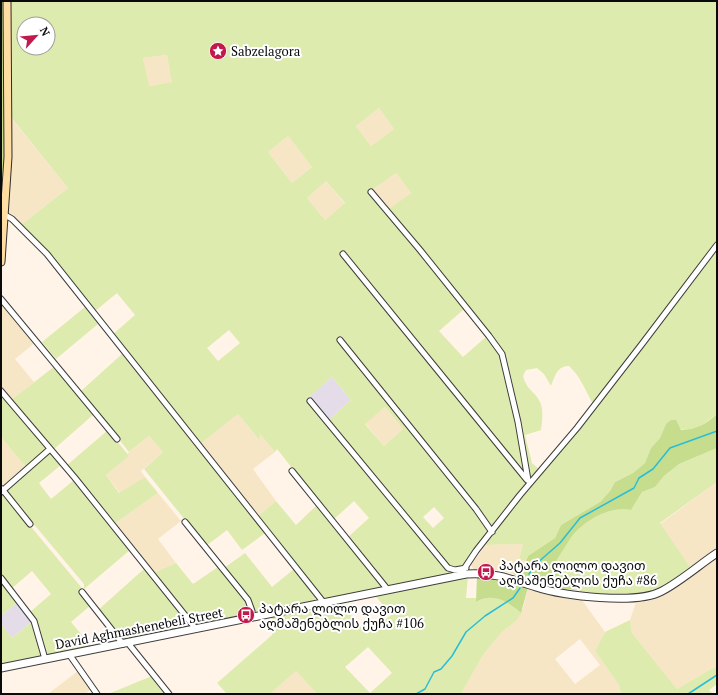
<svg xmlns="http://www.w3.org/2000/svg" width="718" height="695" font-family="'PT Serif','Noto Sans Georgian',serif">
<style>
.industrial{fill:#e5dcea}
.farmland{fill:#f7e6c5;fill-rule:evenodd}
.green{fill:#deebae;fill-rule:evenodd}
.forest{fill:#c5dd8c}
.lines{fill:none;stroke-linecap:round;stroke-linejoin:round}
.stream{stroke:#29bed7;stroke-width:1.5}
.minor-casing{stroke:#3d3d3d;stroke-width:7}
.tertiary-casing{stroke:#3d3d3d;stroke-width:9}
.secondary-casing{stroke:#2c2c2c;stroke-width:9}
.minor{stroke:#fff;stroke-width:5}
.tertiary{stroke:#fff;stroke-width:7}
.secondary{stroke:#ffdda2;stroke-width:7}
.labels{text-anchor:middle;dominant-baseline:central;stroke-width:4;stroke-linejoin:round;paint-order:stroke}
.poi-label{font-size:13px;fill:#0a0a0a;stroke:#fff;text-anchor:start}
.street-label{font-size:13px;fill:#0a0a0a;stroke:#fff}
</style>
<rect width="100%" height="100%" fill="#fff4e7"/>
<path class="industrial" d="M332 377 351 400 329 420 310 396Z
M18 602 33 621 12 638 1 624V616Z"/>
<path class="farmland" d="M167 55 173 82 148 86 143 58Z
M379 108 394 129 371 146 356 126Z
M12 119 68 188 21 225 13 216 7 213Z
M288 136 312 167 292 183 268 152Z
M396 173 411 193 388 211 372 190Z
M326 181 345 204 325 220 307 198Z
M1 302 36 342 15 359 34 382 11 400 1 388Z
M385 407 403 429 384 446 365 423Z
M238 414 258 439 259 433 275 452 253 469 276 501 256 518 199 445Z
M149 436 163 452 141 471 145 477 120 493 106 475 129 456 127 454Z
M1 437 26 467 3 487 1 484Z
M717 482V548L690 567 660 524Z
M158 493 181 521 158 539 176 563 153 573 114 524Z
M523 544 519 560H526L523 567 513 574 501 570H474L471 565 486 545Z
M717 557V667L711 669 677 689 632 633 630 620 636 602H646L669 591Z
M528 587 545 593 582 600 605 632 595 651 619 685 621 694H461L483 655 501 633 517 620 523 608ZM580 639 600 665 575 684 555 659Z
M78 671 92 689 85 694H48Z
M296 671 317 694H270Z"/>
<path class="green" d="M8 1H717V242L593 404C585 390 581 377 569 366 557 366 555 376 551 386L544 374 537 368 526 370 523 376C527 391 535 391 540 402 544 410 542 422 541 430L525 435 532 463 539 469 461 567H449L329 420 351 400 332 377 307 399 446 569 455 572 387 587 347 538 369 518 354 501 333 520 277 449 275 452 260 434 259 440 238 414 199 445 112 335 135 315 117 293 94 312 49 254 21 225 68 188 10 116ZM24 24H48V48H24ZM167 55 172 82 149 86 143 58ZM379 108 394 129 371 146 356 126ZM288 136 312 167 292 183 268 152ZM396 173 411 193 388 210 372 190ZM326 181 345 203 325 220 307 198ZM463 310 487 336 463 357 439 331ZM229 330 240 343 218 361 207 348ZM385 407 403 429 384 446 365 424ZM434 507 444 518 433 528 423 517Z
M717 248V414C696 430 691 435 666 424L660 438 651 448 645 463 633 473 615 482 610 491 600 502 561 525 555 538 528 556 526 560H519L523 544 486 545 501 521 653 335Z
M85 307 98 324 56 359 42 342Z
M122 354 265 533 242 550 227 530 206 546 144 469 163 452 149 436 129 452 81 391Z
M55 366 94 414 53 450 11 400Z
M1 394 47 449 26 467 1 437Z
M108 430 129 456 106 475 119 493 145 477 158 493 114 524 66 466Z
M717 448V482L660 523 690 567C681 573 672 581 662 586 637 600 602 594 575 590L557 567 555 561C562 552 567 543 573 535 587 519 610 506 631 510L642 492 655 487 664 476 679 464Z
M50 452 61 465 39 483 51 499 74 480 130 550 84 589V584L6 491Z
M3 493 81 587 82 593 91 605 71 622 92 647 45 656 30 612 51 594 32 571 11 589 1 575V494Z
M276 501 296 525 317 505 381 584V587L323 599 256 518Z
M245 553 272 587 294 569 315 595V601L254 614 250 598 224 568Z
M176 563 193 584 218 567 246 600 249 613 195 625 153 573Z
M145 568 193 627 122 641 98 610Z
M468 576 466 598H476V602C494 592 507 601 521 613L517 620 501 633 483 655 461 694H317L296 671 270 694H227L217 683 272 635 274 628 272 616 340 602 367 634 391 615 374 594ZM368 647 392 673 370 693 345 667Z
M3 584 18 602 1 616V585Z
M630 620 632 633 677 689 711 669 717 667V684L709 690 713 694H621L619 685 595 651 605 632Z
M33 621 43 657 1 666V624L12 638Z
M152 676 167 694H108Z"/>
<path class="forest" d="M1 1H4L6 151 1 216Z
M717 414V448L679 464 664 476 655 487 642 492 631 510C610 506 587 519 573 535 567 543 562 552 556 561L557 567 575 590 556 588 513 574 523 567 528 556 555 538 561 525 600 502 610 491 615 482 633 473 645 463 651 448 660 438 666 424 671 420H676L681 430C696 430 706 424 717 414Z
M477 575 511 581 528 587 521 613C507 601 493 592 476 602Z"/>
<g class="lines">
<path class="stream" d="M529 574 536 564 560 543 580 518 634 488 639 478 653 469 670 448 717 431
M416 694 425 689 434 672 441 669 452 656 466 632 485 616 513 598 520 588
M688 694 717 675"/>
<defs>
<path id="minor" d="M371 192 420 250 489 336 502 354 518 422 528 480
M5 215 12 219 47 254 324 603
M343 254 527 480
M1 299 117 439
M340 340 476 509 492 532
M1 391 75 478 196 629
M310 401 448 568 455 570 466 568
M292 471 388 590
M2 489 30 524
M1 492 50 449
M185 522 248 600 252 611 249 618
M460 575 476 551 520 495 577 428 642 344 717 245
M1 578 34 621 45 659
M82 592 123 644
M128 643 169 694
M69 654 97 694"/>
<path id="tertiary" d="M1 668 466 574C494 572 511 579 536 587 564 596 637 605 662 591 681 581 699 565 717 553"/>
<path id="secondary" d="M1 262 8 157 7 1"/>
</defs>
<use href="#minor" class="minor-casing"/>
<use href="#tertiary" class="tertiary-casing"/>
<use href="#secondary" class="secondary-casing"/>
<use href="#minor" class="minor"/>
<use href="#tertiary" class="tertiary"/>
<use href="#secondary" class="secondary"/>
</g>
<defs>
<symbol id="sight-disc" viewBox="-11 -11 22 22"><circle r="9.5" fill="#c2194d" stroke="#fff"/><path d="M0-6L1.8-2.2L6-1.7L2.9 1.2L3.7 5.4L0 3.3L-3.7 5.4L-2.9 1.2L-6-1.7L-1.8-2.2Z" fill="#fff"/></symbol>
<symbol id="bus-disc" viewBox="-11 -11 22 22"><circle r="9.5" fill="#c2194d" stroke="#fff"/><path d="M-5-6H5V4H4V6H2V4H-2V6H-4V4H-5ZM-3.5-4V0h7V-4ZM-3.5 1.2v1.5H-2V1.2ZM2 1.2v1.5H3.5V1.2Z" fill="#fff"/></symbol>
</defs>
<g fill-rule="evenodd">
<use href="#sight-disc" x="208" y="41" width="20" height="20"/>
<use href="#bus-disc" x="476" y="562" width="20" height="20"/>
<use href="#bus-disc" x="236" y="605" width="20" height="20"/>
</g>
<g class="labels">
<g class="poi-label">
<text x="231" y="51">Sabzelagora</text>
<text x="499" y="565">პატარა ლილო დავით<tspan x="499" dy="15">აღმაშენებლის ქუჩა #86</tspan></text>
<text x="259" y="608">პატარა ლილო დავით<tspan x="259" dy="15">აღმაშენებლის ქუჩა #106</tspan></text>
</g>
<g class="street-label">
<text transform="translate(139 628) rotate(-11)">David Aghmashenebeli Street</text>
</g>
</g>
<rect width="718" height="695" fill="none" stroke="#0a0a0a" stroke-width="4"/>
<g transform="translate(36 36) rotate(63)"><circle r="19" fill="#ffffff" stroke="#9d9d9d"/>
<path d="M0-3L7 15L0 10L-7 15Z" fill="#c2194d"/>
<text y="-6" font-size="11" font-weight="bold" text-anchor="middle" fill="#0a0a0a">N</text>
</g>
</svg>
